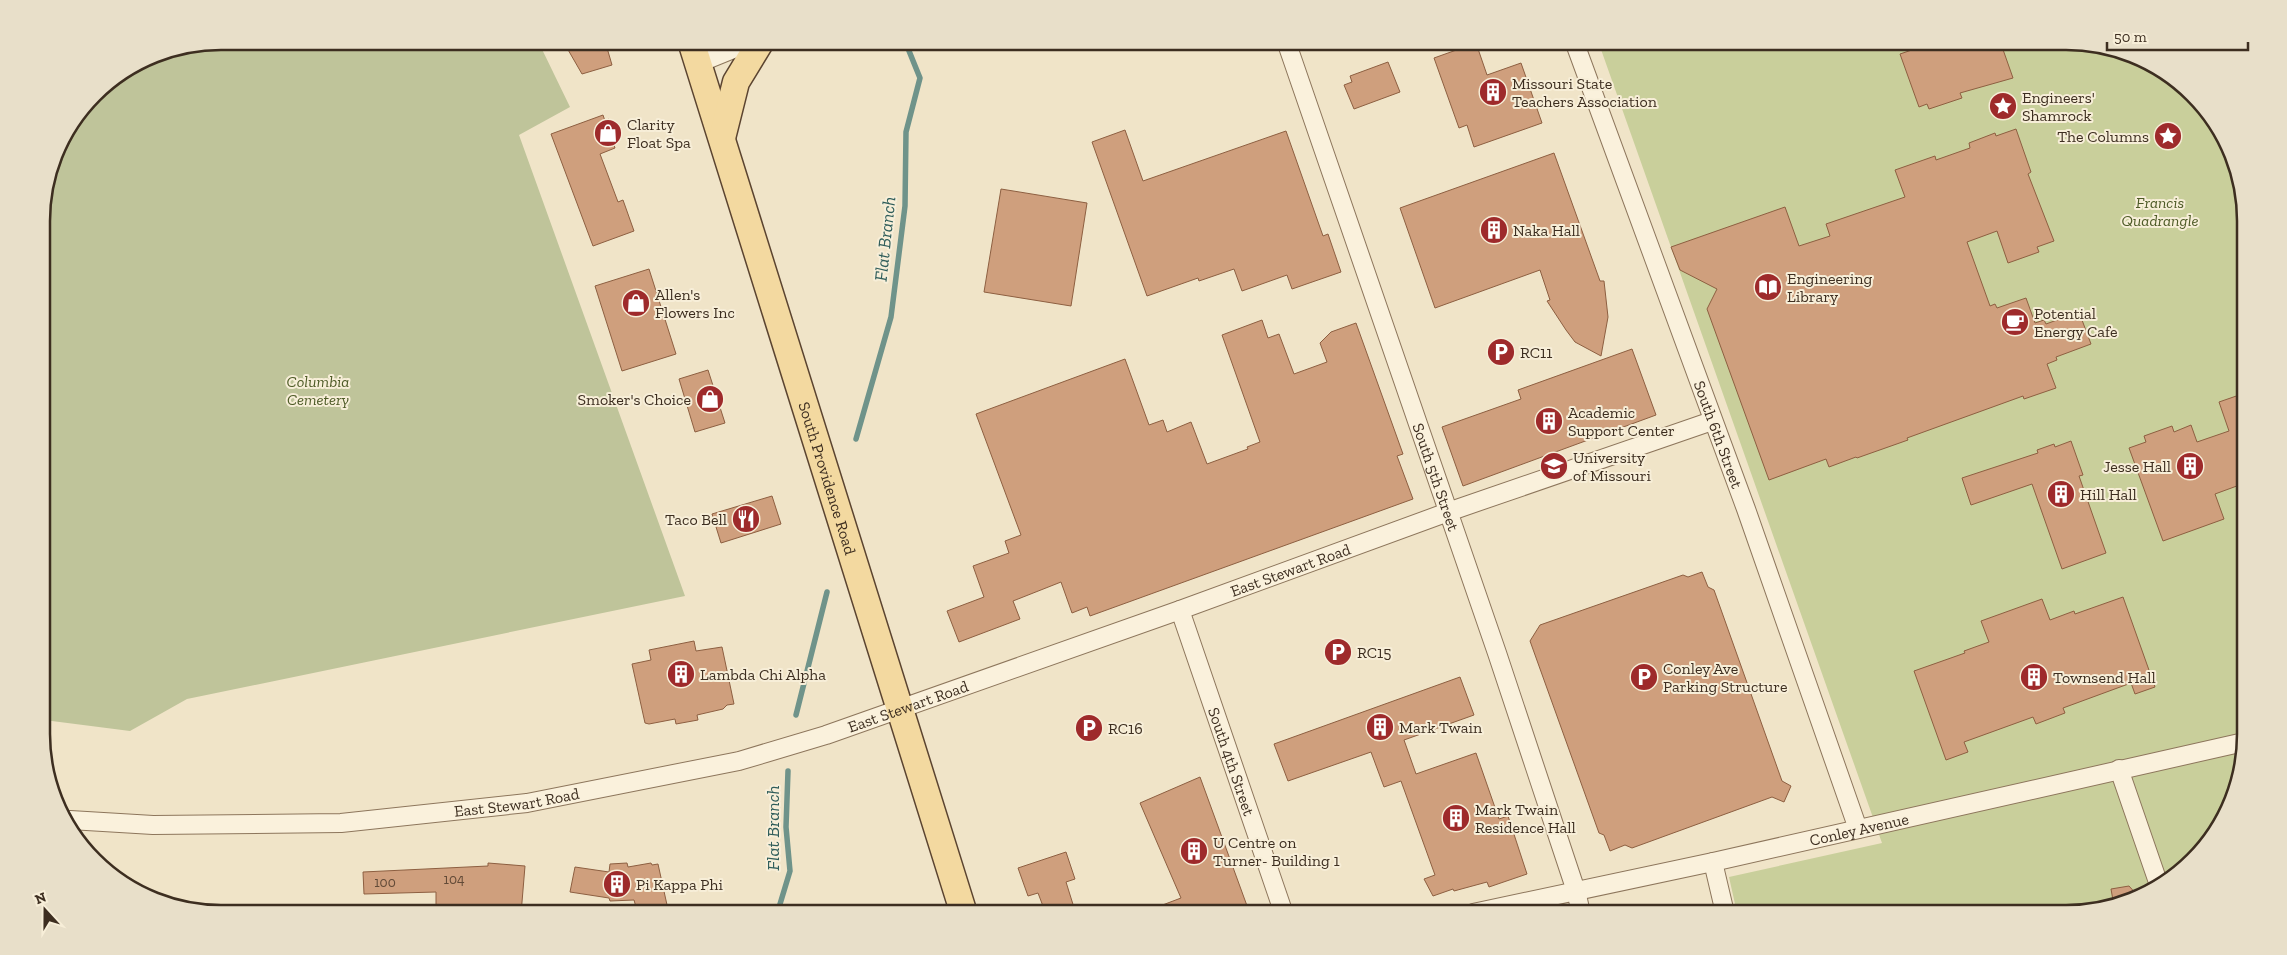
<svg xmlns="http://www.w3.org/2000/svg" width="2287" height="955" font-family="'Zilla Slab',serif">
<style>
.green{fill:#c9cf9b}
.cemetery{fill:#bfc49a}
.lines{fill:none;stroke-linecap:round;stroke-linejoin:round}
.stream{stroke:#6f938a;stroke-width:5.5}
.building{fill:#cf9f7d;stroke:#8d5f41}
.street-casing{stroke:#8d765c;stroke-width:20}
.primary-casing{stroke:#5b4430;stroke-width:29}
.street{stroke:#faf1dc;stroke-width:18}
.primary{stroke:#f3d9a0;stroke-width:26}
.labels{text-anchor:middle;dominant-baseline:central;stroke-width:4;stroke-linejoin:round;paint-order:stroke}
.number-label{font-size:14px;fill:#624a37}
.poi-label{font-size:16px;fill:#3d2e20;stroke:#f7eed8;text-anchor:start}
.park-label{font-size:16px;font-style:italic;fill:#4d5a26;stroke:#f7eed8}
.street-label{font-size:16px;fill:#3d2e20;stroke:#f7eed8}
.water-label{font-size:18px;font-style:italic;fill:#2f5d5a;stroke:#f7eed8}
.rim{fill:none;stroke:#3d2e20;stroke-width:2.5}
</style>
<rect width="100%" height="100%" fill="#f0e4c8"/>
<path class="green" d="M1598 41H2066L2124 51 2175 78 2208 111 2244 197 2246 734 2236 792 2209 843 2175 877 2124 904 2077 913H1737L1729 877 1882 843Z"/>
<path class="cemetery" d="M221 41H538L570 107 519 135 685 596 187 699 130 731 44 720 42 209 60 142 102 86 152 55Z"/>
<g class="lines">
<path class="stream" d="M856 439 891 317 905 206 906 132 920 78 905 41
M796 715 827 592
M777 914 790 871 786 827 788 771"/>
</g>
<path class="building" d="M563 41H605L612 65 582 74Z
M1938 41H2000L2013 78 1960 93 1962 98 1929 109 1927 104 1919 107 1900 54Z
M1476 43 1487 75 1521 63 1542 123 1474 147 1467 125 1459 128 1434 58Z
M1388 62 1400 92 1354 109 1344 85 1352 82 1350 76Z
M603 115 605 121 609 119 617 141 613 142 615 148 600 154 618 202 623 200 634 231 593 246 551 134Z
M2016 129 2031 172 2028 174 2054 241 2037 247 2039 252 2008 263 1997 231 1967 242 1990 306 1995 304 1997 308 2026 298 2035 323 2044 320 2046 324 2079 312 2091 344 2056 357 2057 360 2047 364 2056 388 2024 399 2023 396 1907 438 1908 440 1857 458 1856 457 1829 467 1826 459 1769 480 1707 309 1717 289 1680 270 1671 247 1785 207 1799 246 1830 236 1826 224 1905 197 1895 170 1935 156 1936 160 1970 148 1969 143 1995 133 1996 136Z
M1125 130 1143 181 1286 131 1323 236 1328 234 1341 272 1292 289 1287 275 1242 291 1234 269 1199 281 1198 278 1147 296 1092 142Z
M1554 153 1600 281H1604L1608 317 1601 356 1575 342 1566 330 1547 301 1550 300 1540 270 1435 308 1400 208Z
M1001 189 1087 203 1071 306 984 292Z
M649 269 676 354 622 371 595 286Z
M1262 320 1268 338 1279 334 1294 374 1327 362 1320 343 1331 332 1356 323 1403 454 1397 456 1413 499 1090 616 1087 607 1072 613 1061 582 1013 601 1020 619 959 642 947 611 984 597 973 566 1009 553 1005 541 1021 535 976 414 1125 359 1149 425 1163 420 1167 432 1191 422 1207 464 1248 449 1247 447 1260 442 1222 335Z
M1632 349 1656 415 1463 486 1442 427 1521 399 1518 390Z
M708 370 725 423 695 432 679 379Z
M2245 393V483L2215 494 2224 519 2163 541 2129 448 2146 442 2144 436 2172 426 2174 432 2191 425 2197 442 2229 431 2219 402Z
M2071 441 2083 475 2079 476 2106 553 2062 569 2032 484 1971 505 1962 478 2038 453 2037 450 2054 444 2055 447Z
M772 496 781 524 721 543 712 514Z
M1702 572 1708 587 1714 590 1782 781 1791 786 1784 802 1772 797 1632 848 1625 845 1610 851 1604 835 1599 833 1530 641 1540 625 1683 575 1688 577Z
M2123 597 2155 687 2135 694 2131 683 2063 708 2065 713 2036 724 2033 717 1964 742 1968 752 1946 760 1914 671 1965 653 1964 651 1989 642 1981 621 2042 599 2050 620 2074 611 2075 614Z
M694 641 696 651 722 647 734 704 727 705 723 709 697 715 698 720 676 724 675 719 649 724 645 723 632 664 651 660 649 650Z
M1460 677 1474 715 1404 740 1416 774 1476 753 1499 819 1508 816 1527 874 1489 887 1487 882 1454 891 1453 889 1433 896 1424 879 1435 875 1401 781 1384 787 1371 752 1288 781 1274 744Z
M1200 777 1250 914H1144V912L1181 898 1140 803Z
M1066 852 1075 879 1066 882 1076 914H1046L1038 893 1028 896 1018 868Z
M488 863 525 866 521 914H436V892L364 894 363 872 488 866Z
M627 863 628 867 651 863 652 865 658 864 669 914H638L634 900 610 901 609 898 570 892 575 867 609 872 610 864Z
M2129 886 2138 896 2124 904 2114 906 2111 889Z"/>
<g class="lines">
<defs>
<g id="street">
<path id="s1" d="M1286 41 1497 653 1576 891 1581 913"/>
<path id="s2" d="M1574 41 1746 509 1858 829"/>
<path d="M699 63 753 41"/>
<path id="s3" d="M1180 610 1284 914"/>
<path d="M2119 769 2159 885"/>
<path id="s4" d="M70 820 153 825 341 823 527 803 739 761 826 735 1180 610 1448 512 1712 421"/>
<path d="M1713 862 1725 913"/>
<path id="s5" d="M1473 913 1713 862 2244 742"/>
</g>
<g id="primary">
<path id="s6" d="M691 41 964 914"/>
<path d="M722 138 736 82 761 41"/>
</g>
</defs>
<use href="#street" class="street-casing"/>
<use href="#primary" class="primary-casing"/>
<use href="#street" class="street"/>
<use href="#primary" class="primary"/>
</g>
<defs>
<symbol id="building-disc" viewBox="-11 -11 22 22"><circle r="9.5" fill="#9e2a2b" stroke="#f7eed8"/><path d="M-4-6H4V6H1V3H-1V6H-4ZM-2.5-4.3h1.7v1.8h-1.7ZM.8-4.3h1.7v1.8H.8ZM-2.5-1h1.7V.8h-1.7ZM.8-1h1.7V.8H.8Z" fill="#fff"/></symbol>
<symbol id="sight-disc" viewBox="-11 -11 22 22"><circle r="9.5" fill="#9e2a2b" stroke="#f7eed8"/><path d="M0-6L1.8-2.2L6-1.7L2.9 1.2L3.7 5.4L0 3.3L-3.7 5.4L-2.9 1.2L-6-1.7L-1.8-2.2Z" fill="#fff"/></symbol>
<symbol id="shop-disc" viewBox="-11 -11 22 22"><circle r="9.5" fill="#9e2a2b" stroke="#f7eed8"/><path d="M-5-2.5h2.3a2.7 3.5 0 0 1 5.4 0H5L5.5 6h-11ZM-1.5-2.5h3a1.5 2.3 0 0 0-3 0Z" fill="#fff"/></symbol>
<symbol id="library-disc" viewBox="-11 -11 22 22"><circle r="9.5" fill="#9e2a2b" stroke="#f7eed8"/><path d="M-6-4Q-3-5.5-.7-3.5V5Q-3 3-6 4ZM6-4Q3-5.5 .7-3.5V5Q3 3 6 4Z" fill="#fff"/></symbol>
<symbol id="cafe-disc" viewBox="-11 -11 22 22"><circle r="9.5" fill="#9e2a2b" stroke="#f7eed8"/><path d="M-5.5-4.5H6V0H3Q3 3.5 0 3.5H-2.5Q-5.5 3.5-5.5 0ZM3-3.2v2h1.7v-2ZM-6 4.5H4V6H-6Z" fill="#fff"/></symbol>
<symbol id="parking-disc" viewBox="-11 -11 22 22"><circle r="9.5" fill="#9e2a2b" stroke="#f7eed8"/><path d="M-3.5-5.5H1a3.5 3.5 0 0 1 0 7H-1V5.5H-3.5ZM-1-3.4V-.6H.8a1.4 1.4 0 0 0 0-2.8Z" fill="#fff"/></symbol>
<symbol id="university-disc" viewBox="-11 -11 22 22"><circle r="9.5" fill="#9e2a2b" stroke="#f7eed8"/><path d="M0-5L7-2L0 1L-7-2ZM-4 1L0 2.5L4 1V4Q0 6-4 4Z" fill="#fff"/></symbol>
<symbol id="restaurant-disc" viewBox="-11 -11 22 22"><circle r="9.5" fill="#9e2a2b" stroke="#f7eed8"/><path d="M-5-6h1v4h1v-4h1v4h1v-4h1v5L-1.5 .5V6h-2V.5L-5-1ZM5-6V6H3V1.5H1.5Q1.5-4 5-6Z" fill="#fff"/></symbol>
</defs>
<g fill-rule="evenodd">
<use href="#building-disc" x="1477" y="76" width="32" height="32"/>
<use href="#sight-disc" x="1987" y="90" width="32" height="32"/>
<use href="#shop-disc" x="592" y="117" width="32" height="32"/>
<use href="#sight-disc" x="2152" y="120" width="32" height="32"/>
<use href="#building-disc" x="1478" y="214" width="32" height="32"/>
<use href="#library-disc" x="1752" y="271" width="32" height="32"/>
<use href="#shop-disc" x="620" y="287" width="32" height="32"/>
<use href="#cafe-disc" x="1999" y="306" width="32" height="32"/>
<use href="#parking-disc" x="1485" y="336" width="32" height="32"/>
<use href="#shop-disc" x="694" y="383" width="32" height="32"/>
<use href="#building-disc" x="1533" y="405" width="32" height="32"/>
<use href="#university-disc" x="1538" y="450" width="32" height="32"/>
<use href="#building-disc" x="2174" y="450" width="32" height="32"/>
<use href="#building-disc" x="2045" y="478" width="32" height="32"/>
<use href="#restaurant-disc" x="730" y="503" width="32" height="32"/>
<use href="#parking-disc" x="1322" y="636" width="32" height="32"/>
<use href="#building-disc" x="665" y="658" width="32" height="32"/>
<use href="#parking-disc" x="1628" y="661" width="32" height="32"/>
<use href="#building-disc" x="2018" y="661" width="32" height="32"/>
<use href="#building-disc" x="1364" y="711" width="32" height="32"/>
<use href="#parking-disc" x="1073" y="712" width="32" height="32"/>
<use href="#building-disc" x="1440" y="802" width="32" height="32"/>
<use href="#building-disc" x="1178" y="835" width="32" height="32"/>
<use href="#building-disc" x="601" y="868" width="32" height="32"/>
</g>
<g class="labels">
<g class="number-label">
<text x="454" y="879">104</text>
<text x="385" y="882">100</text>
</g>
<g class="poi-label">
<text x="1512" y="83">Missouri State<tspan x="1512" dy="18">Teachers Association</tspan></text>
<text x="2022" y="97">Engineers'<tspan x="2022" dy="18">Shamrock</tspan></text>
<text x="627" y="124">Clarity<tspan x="627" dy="18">Float Spa</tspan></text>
<text x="2149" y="136" text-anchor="end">The Columns</text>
<text x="1513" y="230">Naka Hall</text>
<text x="1787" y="278">Engineering<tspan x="1787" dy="18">Library</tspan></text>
<text x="655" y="294">Allen's<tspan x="655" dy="18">Flowers Inc</tspan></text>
<text x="2034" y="313">Potential<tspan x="2034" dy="18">Energy Cafe</tspan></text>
<text x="1520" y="352">RC11</text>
<text x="691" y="399" text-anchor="end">Smoker's Choice</text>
<text x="1568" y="412">Academic<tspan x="1568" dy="18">Support Center</tspan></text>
<text x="1573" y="457">University<tspan x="1573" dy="18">of Missouri</tspan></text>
<text x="2171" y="466" text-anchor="end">Jesse Hall</text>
<text x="2080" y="494">Hill Hall</text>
<text x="727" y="519" text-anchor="end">Taco Bell</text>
<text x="1357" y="652">RC15</text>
<text x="1663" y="668">Conley Ave<tspan x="1663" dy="18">Parking Structure</tspan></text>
<text x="700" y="674">Lambda Chi Alpha</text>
<text x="2053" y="677">Townsend Hall</text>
<text x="1399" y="727">Mark Twain</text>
<text x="1108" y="728">RC16</text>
<text x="1475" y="809">Mark Twain<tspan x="1475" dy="18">Residence Hall</tspan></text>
<text x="1213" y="842">U Centre on<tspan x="1213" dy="18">Turner- Building 1</tspan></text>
<text x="636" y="884">Pi Kappa Phi</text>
</g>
<g class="park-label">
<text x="2160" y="202">Francis<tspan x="2160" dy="18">Quadrangle</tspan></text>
<text x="318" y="381">Columbia<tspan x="318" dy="18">Cemetery</tspan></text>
</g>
<g class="street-label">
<text stroke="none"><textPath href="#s2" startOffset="419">South 6th Street</textPath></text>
<text stroke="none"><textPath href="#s1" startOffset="461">South 5th Street</textPath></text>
<text stroke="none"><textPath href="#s6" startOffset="458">South Providence Road</textPath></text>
<text stroke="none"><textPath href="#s4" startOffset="1258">East Stewart Road</textPath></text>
<text stroke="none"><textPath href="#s4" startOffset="852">East Stewart Road</textPath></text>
<text stroke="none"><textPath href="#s3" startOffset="160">South 4th Street</textPath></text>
<text stroke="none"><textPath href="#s4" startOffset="448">East Stewart Road</textPath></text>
<text stroke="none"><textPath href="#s5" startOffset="395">Conley Avenue</textPath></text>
</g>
<g class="water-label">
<text transform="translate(885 239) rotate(-84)">Flat Branch</text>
<text transform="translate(773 828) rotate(-90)">Flat Branch</text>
</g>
</g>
<path d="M0 0H2287V955H0ZM221 50H2066A171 171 0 0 1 2237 221V734A171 171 0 0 1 2066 905H221A171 171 0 0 1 50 734V221A171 171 0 0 1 221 50Z" fill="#e8dfc9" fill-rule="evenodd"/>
<path class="rim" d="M221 50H2066A171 171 0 0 1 2237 221V734A171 171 0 0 1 2066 905H221A171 171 0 0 1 50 734V221A171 171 0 0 1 221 50Z"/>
<g transform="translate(45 910) rotate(339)" stroke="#f7eed8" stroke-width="4" paint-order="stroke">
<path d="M0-4L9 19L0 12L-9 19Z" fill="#3d2e20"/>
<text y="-8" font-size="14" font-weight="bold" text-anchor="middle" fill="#3d2e20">N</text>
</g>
<path d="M2107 42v8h141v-8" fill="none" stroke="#3d2e20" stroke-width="2.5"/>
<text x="2114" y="42" font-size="15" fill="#3d2e20" stroke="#f7eed8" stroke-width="4" paint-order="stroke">50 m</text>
</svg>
